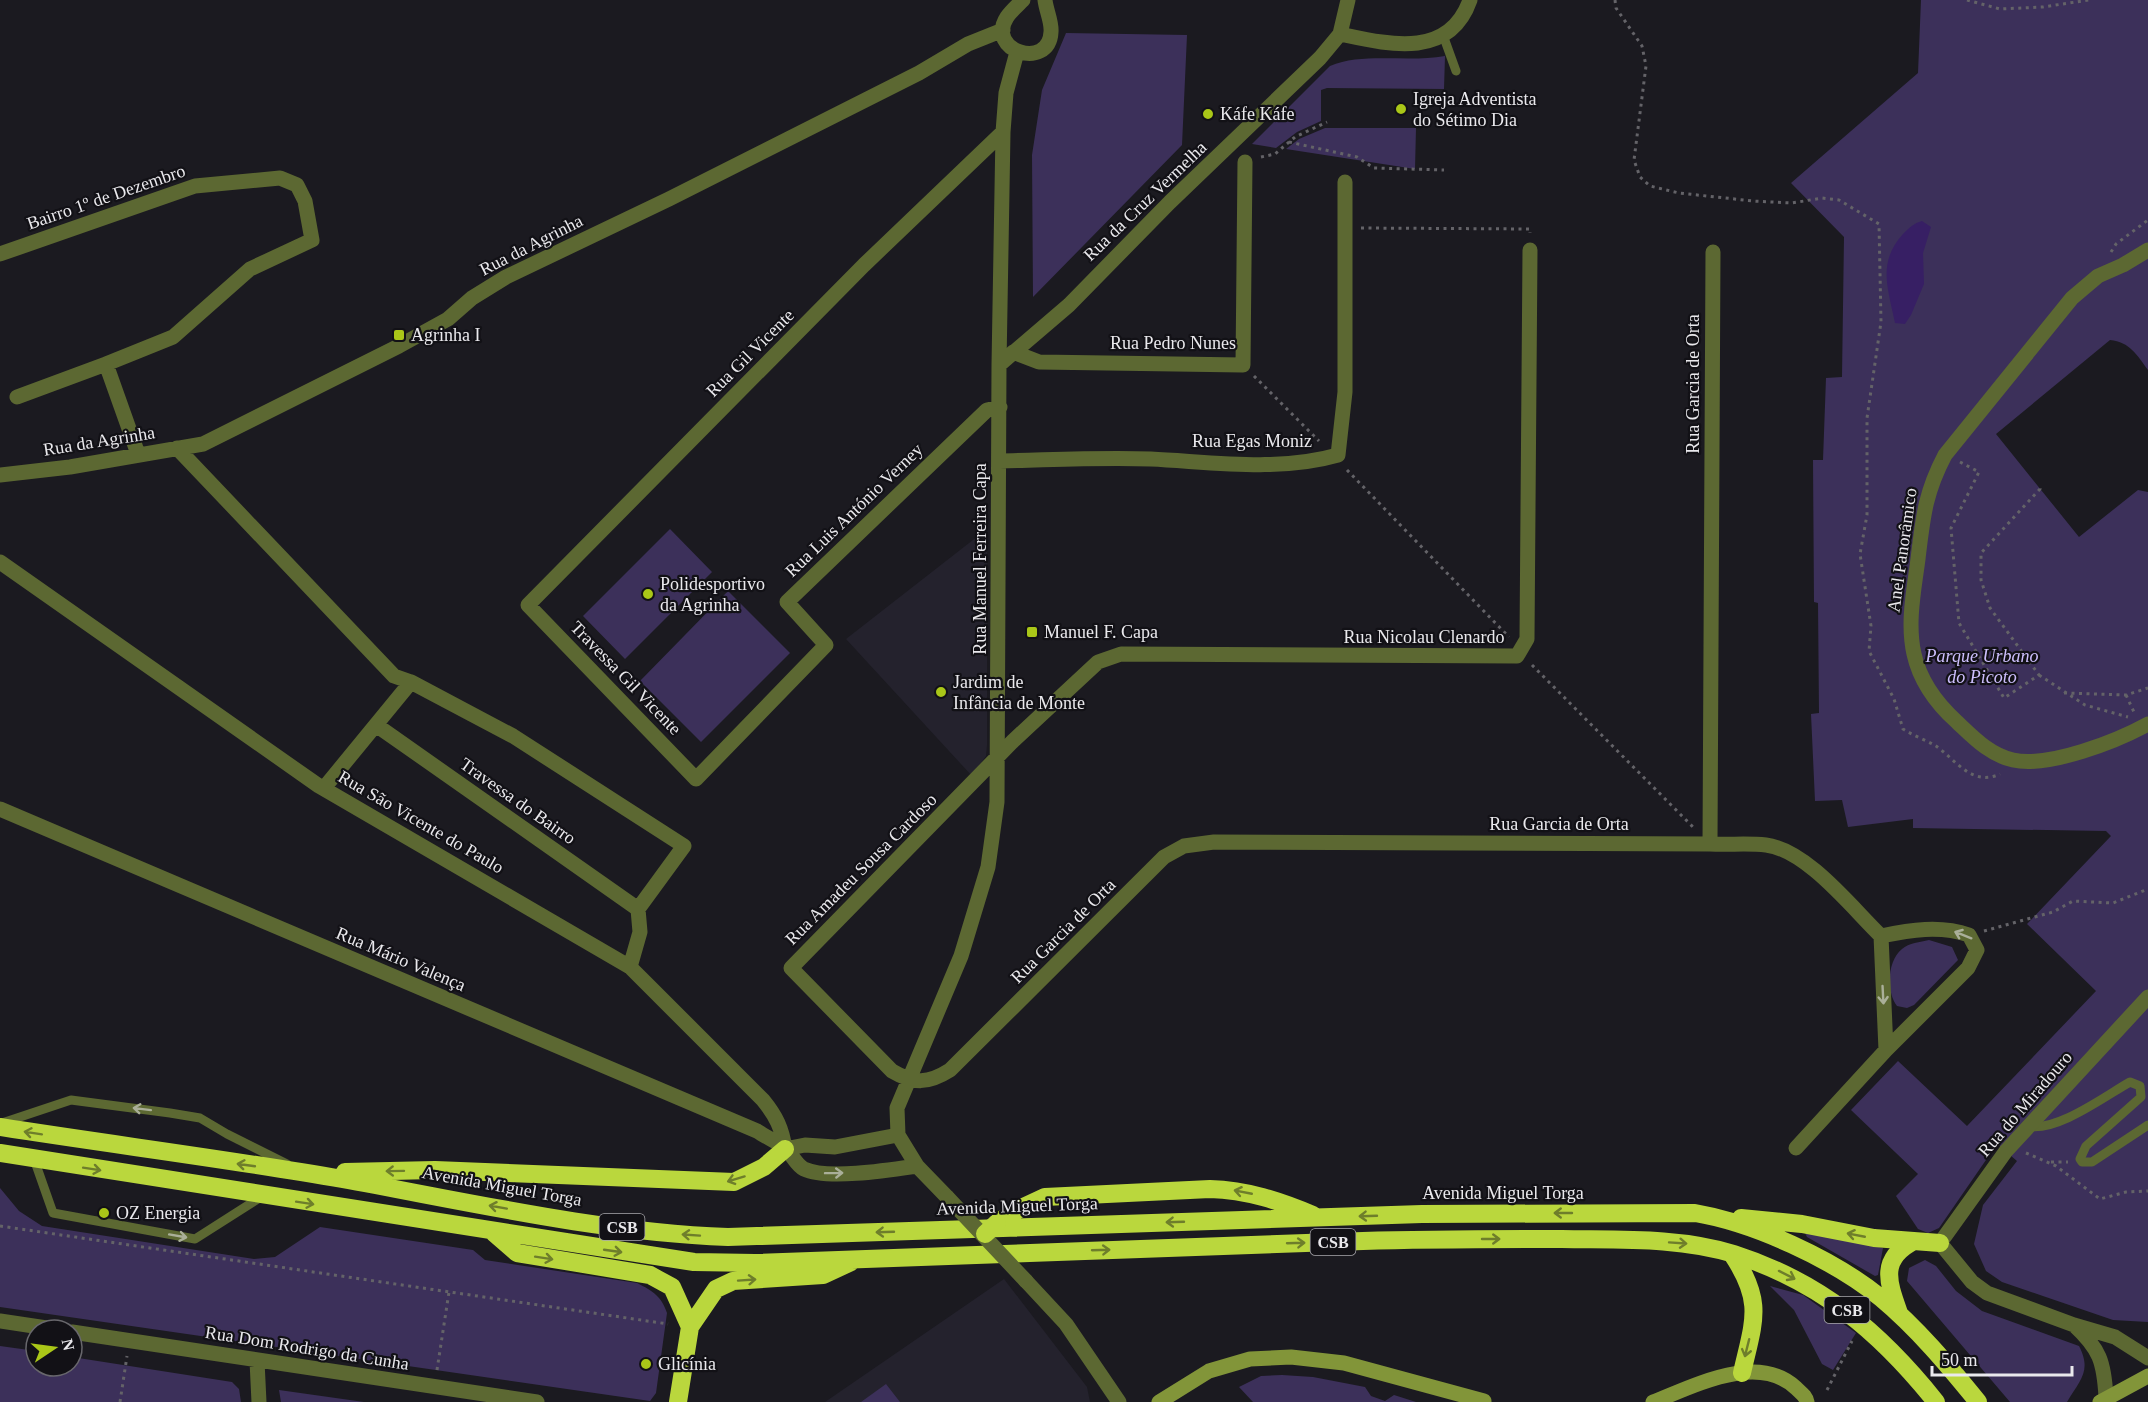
<svg xmlns="http://www.w3.org/2000/svg" width="2148" height="1402" font-family="Georgia,serif">
<style>
.built{fill:#24222d}
.green{fill:#3c305a}
.water{fill:#371f64}
.lines{fill:none;stroke-linecap:round;stroke-linejoin:round}
.path{stroke:#646368;stroke-width:3;stroke-dasharray:3 4.5;stroke-linecap:butt}
.lane{stroke:#5c6832;stroke-width:9}
.street{stroke:#5c6832;stroke-width:15}
.secondary{stroke:#829539;stroke-width:15}
.highway{stroke:#bad73d;stroke-width:18}
.street-bridge{stroke:#5c6832;stroke-width:15}
.highway-bridge{stroke:#bad73d;stroke-width:18}
.oneway{stroke:#aaaf99}
.oneway2{stroke:#6e7e2b}
.poi-dot{fill:#aac718;stroke:#121116;stroke-width:2}
.labels{text-anchor:middle;dominant-baseline:central;stroke-width:4.5;stroke-linejoin:round;paint-order:stroke}
.shield{fill:#121116;stroke:#a9a8ac;stroke-width:1.5}
.shield-label{font-size:16px;font-weight:bold;fill:#eae9ed}
.poi-label{font-size:18px;fill:#eae9ed;stroke:#121116;text-anchor:start}
.street-label{font-size:18px;fill:#eae9ed;stroke:#121116}
.park-label{font-size:18px;font-style:italic;fill:#ccbefc;stroke:#121116}
</style>
<rect width="100%" height="100%" fill="#1b1a20"/>
<path class="built" d="M987 529V745L986 756 972 776 846 639Z
M1004 1279 1087 1387 1090 1402H825Z"/>
<path class="green" d="M1921 0H2148V370C2137 355 2130 342 2110 340L1996 434 2079 537 2138 490 2148 492V1322L2113 1320 2002 1282 1986 1271 1974 1244 1983 1205 2017 1161 1997 1144 1939 1228 1928 1233 1918 1229 1896 1196 1918 1174 1851 1110 1898 1061 1967 1126 2096 991 2027 924 2111 836 2106 831 1913 828V819L1848 827 1842 800 1815 801 1811 714 1819 713 1818 603 1814 602 1813 460H1823L1826 378 1842 377 1844 237 1791 183 1918 73Z
M1066 33 1187 35 1182 145 1033 297 1032 155 1042 90Z
M1445 56 1444 89 1327 88 1321 90V121L1297 132 1276 148 1252 144 1330 66C1363 52 1408 63 1445 56Z
M1325 128H1416L1415 169 1286 149 1299 139Z
M670 529 712 572 625 659 583 616Z
M728 591 790 653 701 742 640 681Z
M1929 940 1952 947 1958 960 1914 1005 1907 1008 1897 1006C1886 992 1887 961 1902 949 1909 943 1920 942 1929 940Z
M0 1188 19 1211 42 1226 254 1259 275 1257 320 1227 473 1250 485 1260 637 1283C653 1291 662 1297 667 1313L656 1393 650 1401 0 1307Z
M1808 1231 1883 1248 1878 1275 1875 1276 1807 1237 1805 1233Z
M1925 1260 1936 1266 1956 1291 1982 1311 2079 1346C2092 1371 2080 1380 2067 1402H2010L1907 1281 1909 1268Z
M1770 1286 1803 1295 1856 1333 1833 1370 1822 1364 1794 1310Z
M0 1346 36 1351V1366H72V1357L232 1382 239 1389 241 1402H0Z
M1282 1375 1313 1377 1365 1387 1371 1396 1385 1401 1394 1395 1416 1402H1253L1239 1387 1261 1376Z
M886 1384 900 1402H861Z
M279 1390 364 1402H281Z"/>
<path class="water" d="M1922 221 1931 227 1923 253 1924 284 1911 315 1905 324 1895 323C1888 288 1877 263 1903 234 1909 228 1914 223 1922 221Z"/>
<g class="lines">
<path class="path" d="M1615 0 1616 8 1642 46 1646 66 1634 160 1640 177 1650 186 1679 193 1753 201 1792 203 1822 198 1839 200 1879 224 1881 322 1867 418V515L1860 554 1871 626 1869 651 1894 699 1903 729C1914 736 1926 740 1936 746 1956 760 1972 787 2000 774
M1967 0 2000 9 2043 7 2089 0
M1289 142 1357 157 1374 168 1444 170
M1261 157 1275 154 1295 137 1327 122
M1361 228 1530 229V233
M2111 252 2116 244 2148 220
M1254 376 1319 441
M1960 462 1979 472 1951 528 1959 623 2004 698 2039 675 1990 608 1981 580V553L2040 489 2039 487
M1347 470 1509 637
M1532 665 1694 828
M2039 675 2085 705 2128 717
M2064 693 2126 695 2148 688
M2126 695 2134 712
M1984 931 2053 912 2073 901 2113 903 2148 889
M2026 1153 2056 1166 2100 1199 2126 1192 2148 1191
M2051 1162H2068
M0 1226 668 1324
M437 1370 449 1292
M1827 1390 1852 1341
M120 1402 127 1356"/>
<path class="lane" d="M1443 35 1456 71
M2 1123 71 1100 170 1113 200 1118 227 1134 287 1164
M2027 1126C2056 1133 2105 1096 2130 1082L2140 1086 2141 1097 2086 1146 2080 1159 2082 1162H2092L2148 1125
M34 1159 53 1213 195 1239 261 1197"/>
<path class="street" d="M1023 0C1018 5 1011 11 1007 17 985 51 1049 71 1051 32 1052 22 1046 10 1045 0
M1340 34C1387 44 1449 60 1470 0
M1530 250 1527 639 1517 656 1121 654 1098 662 1013 741 791 968 892 1071C914 1084 928 1084 950 1070L1164 857 1184 846 1214 842 1710 844 1713 252
M2148 250 2123 265 2098 276 2072 298 1945 455C1925 493 1923 517 1918 559 1914 590 1907 623 1914 654 1920 681 1937 704 1957 722 1974 738 1990 755 2013 760 2049 768 2117 741 2148 724
M0 254 195 186 280 178 297 185 305 201 312 240 250 269 173 337 106 364 138 454
M1013 352 1039 362 1243 365 1245 162
M999 365 1069 305 1170 202 1320 58 1340 34 1348 0
M17 397 106 364
M1000 407 987 410 787 602 826 645 696 779 528 605 864 265 1003 132
M177 448 394 676 411 682
M1000 461C1050 460 1101 457 1151 459 1213 462 1279 472 1338 455L1345 392V182
M0 475 70 467 203 444 399 346 448 319 472 298 506 277 669 199 919 73 968 44 1003 30
M0 562 319 786 630 967 763 1100C776 1116 782 1128 785 1149
M376 725 638 909
M324 788 411 682 513 736 684 846 638 909 640 932 630 967
M0 809 757 1131C766 1137 777 1142 785 1148 792 1154 796 1165 804 1169 827 1180 890 1170 917 1166
M1710 844C1729 845 1748 843 1766 845 1807 850 1852 908 1881 936L1886 1050 1968 968 1977 950 1969 935C1940 925 1910 930 1881 936
M2148 997 2006 1151 1940 1243 1972 1282 1987 1293 2074 1325 2115 1337 2148 1358
M1796 1148 1886 1050
M785 1149 805 1145 835 1147 898 1135
M947 1197 917 1166 898 1135 897 1108 961 956 988 867 997 802 999 365 1003 132 1006 93 1017 52
M1026 1281 1066 1324 1119 1402
M0 1321 60 1330
M2074 1325C2100 1349 2104 1362 2106 1397
M72 1332 537 1402
M257 1361 259 1402"/>
<path class="secondary" d="M1159 1402 1209 1371 1250 1359 1291 1357 1344 1363 1484 1401
M1653 1402C1694 1386 1758 1352 1796 1388 1801 1393 1806 1396 1807 1402
M2100 1402 2148 1376"/>
<path class="highway" d="M0 1127C114 1145 228 1159 342 1179 469 1202 598 1232 728 1237L1422 1214 1695 1213C1754 1223 1833 1259 1881 1298 1917 1328 1948 1365 1978 1402
M0 1153 694 1262 755 1263C958 1254 1161 1248 1363 1241 1429 1239 1496 1239 1562 1239 1619 1240 1679 1237 1734 1254 1821 1282 1880 1332 1936 1402
M345 1172 435 1170 734 1182 764 1167 785 1149
M1741 1218 1802 1224 1874 1238 1940 1243
M997 1223 1015 1211 1045 1197 1210 1189C1247 1190 1280 1201 1313 1215
M494 1233 517 1253 650 1275 672 1287 690 1327
M1732 1254C1764 1302 1754 1320 1742 1373
M1899 1313C1888 1282 1879 1259 1914 1241
M678 1402 690 1327 716 1289 733 1281 823 1275 851 1262"/>
<path class="street-bridge" d="M947 1197 1026 1281"/>
<path class="highway-bridge" d="M985 1234 997 1223"/>
</g>
<defs><path id="oneway-shaft" d="M-6 0H5M1.5-3L5.5 0L1.5 3" fill="none" stroke-width="1.6" stroke-linecap="round" stroke-linejoin="round" transform="scale(1.5)"/></defs>
<g class="oneway">
<use href="#oneway-shaft" transform="translate(1963 935) rotate(-158)"/>
<use href="#oneway-shaft" transform="translate(1883 995) rotate(87)"/>
<use href="#oneway-shaft" transform="translate(142 1109) rotate(-173)"/>
<use href="#oneway-shaft" transform="translate(834 1173) rotate(-1)"/>
<use href="#oneway-shaft" transform="translate(178 1236) rotate(10)"/>
</g>
<g class="oneway2">
<use href="#oneway-shaft" transform="translate(33 1133) rotate(-171)"/>
<use href="#oneway-shaft" transform="translate(246 1165) rotate(-172)"/>
<use href="#oneway-shaft" transform="translate(92 1169) rotate(9)"/>
<use href="#oneway-shaft" transform="translate(395 1171) rotate(179)"/>
<use href="#oneway-shaft" transform="translate(736 1179) rotate(163)"/>
<use href="#oneway-shaft" transform="translate(1243 1192) rotate(-169)"/>
<use href="#oneway-shaft" transform="translate(305 1203) rotate(9)"/>
<use href="#oneway-shaft" transform="translate(498 1207) rotate(-170)"/>
<use href="#oneway-shaft" transform="translate(1563 1213) rotate(-180)"/>
<use href="#oneway-shaft" transform="translate(1368 1216) rotate(178)"/>
<use href="#oneway-shaft" transform="translate(1175 1222) rotate(178)"/>
<use href="#oneway-shaft" transform="translate(885 1232) rotate(178)"/>
<use href="#oneway-shaft" transform="translate(691 1235) rotate(-176)"/>
<use href="#oneway-shaft" transform="translate(1856 1235) rotate(-169)"/>
<use href="#oneway-shaft" transform="translate(1491 1239)"/>
<use href="#oneway-shaft" transform="translate(1296 1243) rotate(-2)"/>
<use href="#oneway-shaft" transform="translate(1678 1243) rotate(4)"/>
<use href="#oneway-shaft" transform="translate(1101 1250) rotate(-2)"/>
<use href="#oneway-shaft" transform="translate(613 1251) rotate(8)"/>
<use href="#oneway-shaft" transform="translate(544 1258) rotate(9)"/>
<use href="#oneway-shaft" transform="translate(1787 1275) rotate(27)"/>
<use href="#oneway-shaft" transform="translate(747 1280) rotate(-4)"/>
<use href="#oneway-shaft" transform="translate(1747 1348) rotate(104)"/>
</g>
<g class="poi-dot">
<circle cx="1401" cy="109" r="6"/>
<circle cx="1208" cy="114" r="6"/>
<rect x="393" y="329" width="12" height="12" rx="3"/>
<circle cx="648" cy="594" r="6"/>
<rect x="1026" y="626" width="12" height="12" rx="3"/>
<circle cx="941" cy="692" r="6"/>
<circle cx="104" cy="1213" r="6"/>
<circle cx="646" cy="1364" r="6"/>
</g>
<g class="labels">
<g class="shield">
<rect x="599.5" y="1214" width="45" height="26" rx="4.5"/>
<rect x="1310.5" y="1229" width="45" height="26" rx="4.5"/>
<rect x="1824.5" y="1297" width="45" height="26" rx="4.5"/>
</g>
<g class="shield-label">
<text x="622" y="1227">CSB</text>
<text x="1333" y="1242">CSB</text>
<text x="1847" y="1310">CSB</text>
</g>
<g class="poi-label">
<text x="1413" y="99">Igreja Adventista<tspan x="1413" dy="21">do Sétimo Dia</tspan></text>
<text x="1220" y="114">Káfe Káfe</text>
<text x="411" y="335">Agrinha I</text>
<text x="660" y="584">Polidesportivo<tspan x="660" dy="21">da Agrinha</tspan></text>
<text x="1044" y="632">Manuel F. Capa</text>
<text x="953" y="682">Jardim de<tspan x="953" dy="21">Infância de Monte</tspan></text>
<text x="116" y="1213">OZ Energia</text>
<text x="658" y="1364">Glicínia</text>
</g>
<g class="street-label">
<text transform="translate(106 197) rotate(-19)">Bairro 1º de Dezembro</text>
<text transform="translate(1145 201) rotate(-44)">Rua da Cruz Vermelha</text>
<text transform="translate(531 245) rotate(-27)">Rua da Agrinha</text>
<text x="1173" y="343">Rua Pedro Nunes</text>
<text transform="translate(750 353) rotate(-45)">Rua Gil Vicente</text>
<text transform="translate(1693 384) rotate(-90)">Rua Garcia de Orta</text>
<text transform="translate(99 441) rotate(-9)">Rua da Agrinha</text>
<text x="1252" y="441">Rua Egas Moniz</text>
<text transform="translate(854 510) rotate(-44)">Rua Luis António Verney</text>
<text transform="translate(1902 550) rotate(-82)">Anel Panorâmico</text>
<text transform="translate(980 559) rotate(-90)">Rua Manuel Ferreira Capa</text>
<text x="1424" y="637">Rua Nicolau Clenardo</text>
<text transform="translate(626 678) rotate(46)">Travessa Gil Vicente</text>
<text transform="translate(518 801) rotate(35)">Travessa do Bairro</text>
<text transform="translate(421 822) rotate(30)">Rua São Vicente do Paulo</text>
<text x="1559" y="824">Rua Garcia de Orta</text>
<text transform="translate(861 869) rotate(-45)">Rua Amadeu Sousa Cardoso</text>
<text transform="translate(1063 931) rotate(-45)">Rua Garcia de Orta</text>
<text transform="translate(401 959) rotate(23)">Rua Mário Valença</text>
<text transform="translate(2025 1104) rotate(-49)">Rua do Miradouro</text>
<text transform="translate(502 1186) rotate(10)">Avenida Miguel Torga</text>
<text x="1503" y="1193">Avenida Miguel Torga</text>
<text transform="translate(1017 1206) rotate(-2)">Avenida Miguel Torga</text>
<text transform="translate(307 1348) rotate(9)">Rua Dom Rodrigo da Cunha</text>
</g>
<g class="park-label">
<text x="1982" y="656">Parque Urbano<tspan x="1982" dy="21">do Picoto</tspan></text>
</g>
</g>
<g transform="translate(54 1348) rotate(77)"><circle r="28" fill="#121116" stroke="#68676c" stroke-width="1.5"/>
<path d="M0-4.5L10 22L0 15L-10 22Z" fill="#aac718"/>
<text y="-9" font-size="16" font-weight="bold" text-anchor="middle" fill="#eae9ed">N</text>
</g>
<path d="M1932 1366v9h140v-9" fill="none" stroke="#eae9ed" stroke-width="3"/>
<text x="1941" y="1366" font-size="18" fill="#eae9ed" stroke="#121116" stroke-width="4.5" paint-order="stroke">50 m</text>
</svg>
